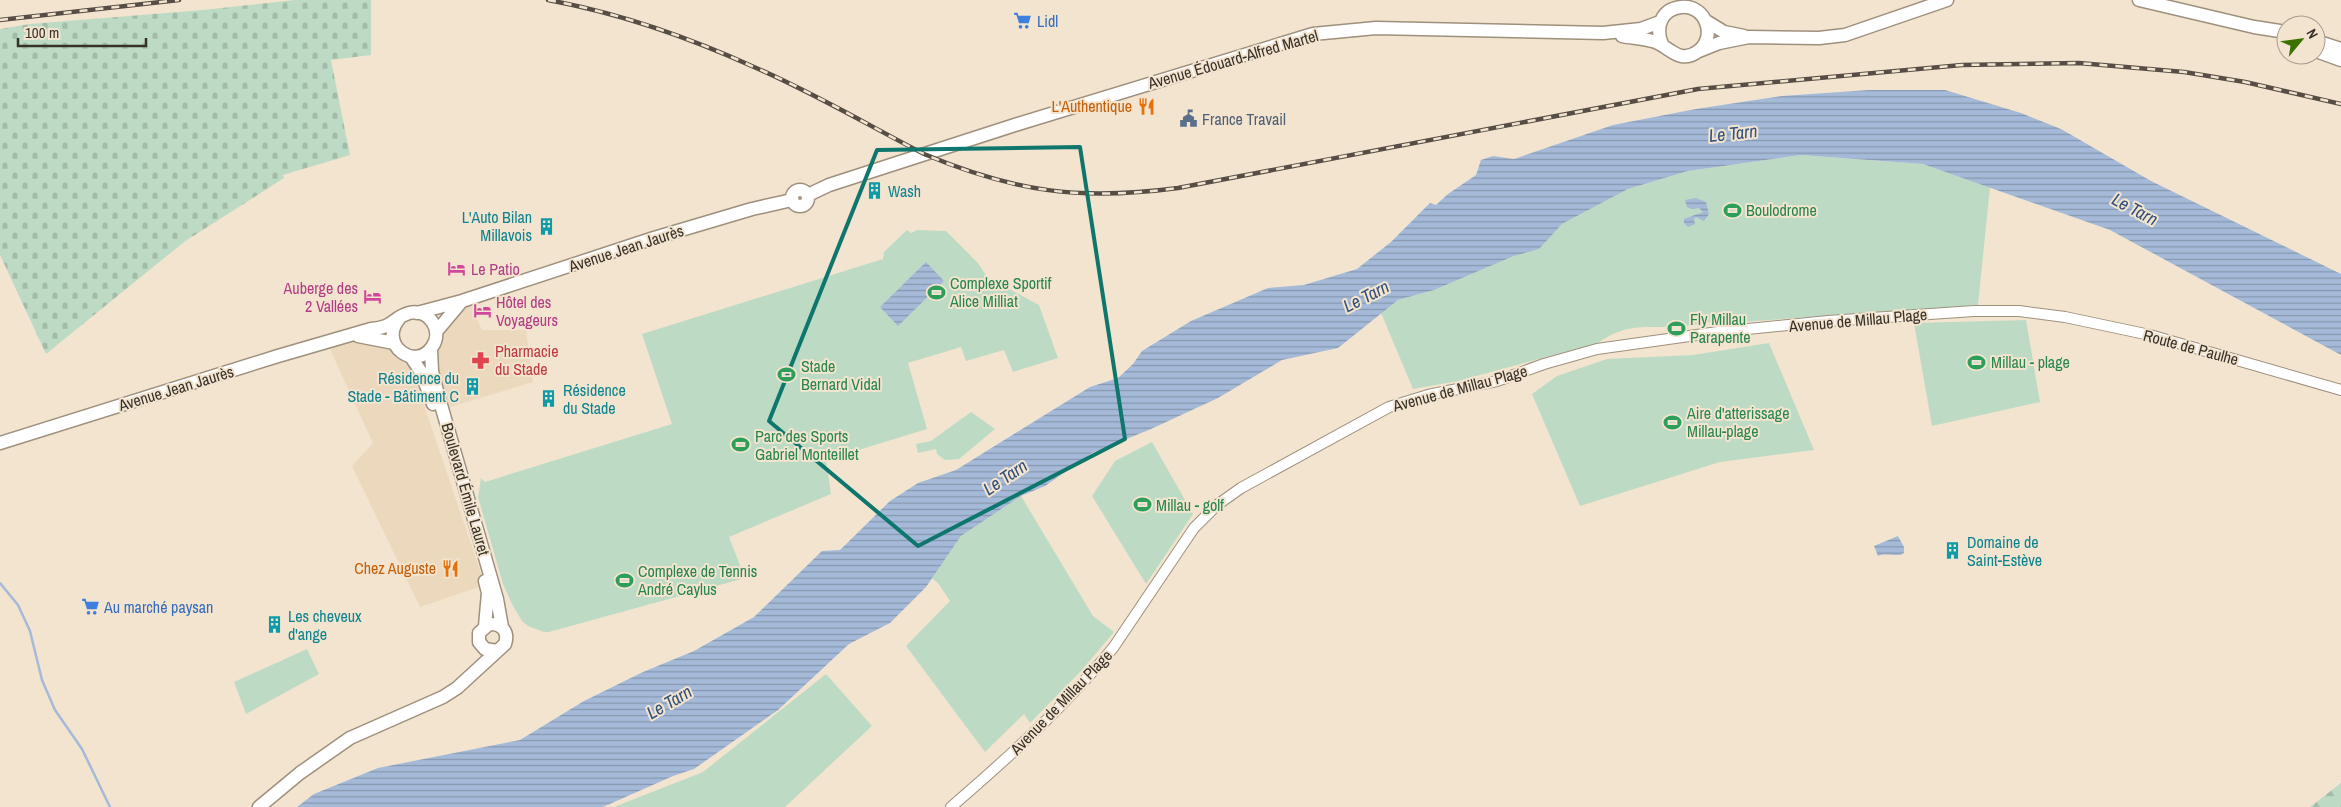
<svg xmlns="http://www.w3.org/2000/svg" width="2341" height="807" font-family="'Archivo Narrow',sans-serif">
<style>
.built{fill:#ebd8bd}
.green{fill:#bddbc4}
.forest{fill:url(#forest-firs)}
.cemetery{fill:url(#cemetery-stones)}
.water{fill:url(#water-rules)}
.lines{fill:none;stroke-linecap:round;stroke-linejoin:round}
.stream{stroke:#a4bad8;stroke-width:2.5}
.minor-casing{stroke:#9e907d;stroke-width:12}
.major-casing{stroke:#9e907d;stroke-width:15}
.minor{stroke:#fff;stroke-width:10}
.major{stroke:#fff;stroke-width:12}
.rail-casing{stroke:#564e44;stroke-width:4.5}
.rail{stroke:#f3e4cf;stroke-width:2.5;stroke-dasharray:8;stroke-linecap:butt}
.marked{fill:none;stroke:#0f766e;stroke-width:4;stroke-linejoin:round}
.labels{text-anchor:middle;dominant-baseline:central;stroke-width:4;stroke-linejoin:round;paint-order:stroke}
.shop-label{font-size:16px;fill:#366cbe;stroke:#f3e4cf;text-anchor:start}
.street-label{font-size:16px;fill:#373129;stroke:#f3e4cf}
.food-label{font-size:16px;fill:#c56008;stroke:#f3e4cf;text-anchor:end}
.service-label{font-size:16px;fill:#4e5e75;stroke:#f3e4cf;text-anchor:start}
.culture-label{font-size:16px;fill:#0d838f;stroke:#f3e4cf;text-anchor:start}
.leisure-label{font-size:16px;fill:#27864d;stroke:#f3e4cf;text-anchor:start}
.hotel-label{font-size:16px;fill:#b23c85;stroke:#f3e4cf;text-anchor:start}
.health-label{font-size:16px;fill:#be3a42;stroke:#f3e4cf;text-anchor:start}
.water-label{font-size:18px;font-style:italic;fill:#31507a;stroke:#f3e4cf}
</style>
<defs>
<pattern id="forest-firs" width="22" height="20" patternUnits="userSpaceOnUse" patternTransform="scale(1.25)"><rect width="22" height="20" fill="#bddbc4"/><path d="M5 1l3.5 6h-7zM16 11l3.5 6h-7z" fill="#a3bca8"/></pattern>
<pattern id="cemetery-stones" width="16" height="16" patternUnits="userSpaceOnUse" patternTransform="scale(1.25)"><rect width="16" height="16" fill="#bddbc4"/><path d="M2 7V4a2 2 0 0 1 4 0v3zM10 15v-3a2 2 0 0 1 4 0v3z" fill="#a3bca8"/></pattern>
<pattern id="water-rules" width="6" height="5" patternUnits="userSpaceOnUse" patternTransform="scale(1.25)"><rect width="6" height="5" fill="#a4bad8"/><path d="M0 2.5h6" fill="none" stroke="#8698af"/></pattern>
</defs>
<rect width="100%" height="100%" fill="#f3e4cf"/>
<path class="built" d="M469 302 482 330H526L533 382 450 407 434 359 443 329Z
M353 336 386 345 412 370 485 585 420 607 352 466 373 443 329 347Z"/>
<path class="green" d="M1801 155 1923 164 1990 187 1978 305 1741 322C1720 318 1704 324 1684 326 1648 330 1631 320 1598 343L1458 381 1413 389 1381 313 1398 300 1434 290 1514 256 1538 249 1562 224 1628 189 1688 171Z
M907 230 911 233 917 230 946 231 978 263 987 277 1039 305 1058 358 1013 372 1004 350 966 361 961 347 908 363 927 429 826 460 831 494 729 537 745 578 549 632H544L528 626 522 621 513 606 503 584 478 497 481 478 485 482 672 424 642 334 883 259 884 252Z
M2026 320 2040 402 1932 426 1914 323Z
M1769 343 1814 450 1720 462 1580 506 1532 394 1557 376 1607 359 1693 355Z
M971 412 995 429 959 459 945 460 937 454 936 449 918 453 916 444 931 441Z
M1152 442 1193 514 1146 584 1092 496 1115 461Z
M1021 496 1093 616 1114 632 1082 670 1030 723 1024 714 985 752 906 646 950 601 938 583 932 578 961 536Z
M307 649 319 674 246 714 234 682Z
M826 674 872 726 785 807H614L703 772Z"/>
<path class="forest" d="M2341 783V807H2310Z"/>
<path class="cemetery" d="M295 0H371V55L331 60 350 155 283 175 284 178 184 242 46 354 0 255V29L30 24 203 10Z"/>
<path class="water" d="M1869 90H1945L2021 113 2061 129 2151 181 2341 274V355L2110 230 1923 164 1801 155 1688 171 1628 189 1562 224 1539 249 1514 256 1434 290 1398 300 1338 348 1282 360 1218 398 1151 429 1092 453 1045 486 1021 496 961 536 926 587 890 623 849 644 778 710 694 769 673 776 603 807H297L314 794 378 768 520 740 584 701 643 672 694 651 754 617 822 551 840 550 890 501 918 483 956 470 1090 387 1118 378 1133 364 1142 351 1191 321 1268 288 1304 285 1357 269 1391 242 1430 203 1436 205 1448 194 1476 175 1481 160 1493 156 1514 159 1613 125 1696 109 1782 96Z
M1696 198 1706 202 1709 214 1704 221 1696 217 1694 219 1695 224 1688 227 1684 223V219L1703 212 1699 208 1692 209 1687 207 1685 200Z
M926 262 944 281 898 326 880 307Z
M1898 536 1904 547V553C1897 558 1887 552 1878 556L1874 546Z"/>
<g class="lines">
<path class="stream" d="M0 583 18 605 30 631 42 680 55 710 82 749 110 807"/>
<defs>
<path id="minor" d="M951 807C1008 758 1064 707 1113 648L1194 528 1217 505 1241 488 1389 407 1428 395 1497 381 1544 364 1597 349 1718 332 1828 321 1974 311H2019L2065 317 2150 335 2341 390"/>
<path id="major" d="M2139 0 2254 27 2286 32
M1706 21 1724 32 1744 36
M1622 36C1632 38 1643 38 1652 41 1669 45 1678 65 1697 52 1718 38 1706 4 1681 7 1661 9 1655 28 1662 44
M2316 41 2341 49
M1699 51 1719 43 1749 37 1819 38 1845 35 1947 0
M2316 51 2341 60
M792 198a8 8 0 1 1 16 0a8 8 0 1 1-16 0Z
M808 195 829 185 1018 124 1313 34 1376 28 1603 33 1641 29 1660 22
M417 313 462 301 654 238 752 209 792 200
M436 332 462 301
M358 336 394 343
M431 350 432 371 437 391 497 599 502 627
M411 357 421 372 433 404
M0 443 278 356 371 329C393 328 392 318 409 313 429 308 444 331 432 347 415 372 378 344 399 319
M485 581 488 593 485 626
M259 807 300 773 350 738 443 697 457 688 505 644C509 632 502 623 489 624L479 633V642L485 649 497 651"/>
</defs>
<use href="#minor" class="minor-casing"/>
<use href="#major" class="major-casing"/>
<use href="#minor" class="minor"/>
<use href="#major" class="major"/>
<defs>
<path id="rail" d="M548 0C619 13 688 37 754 67 812 92 868 125 924 154 1015 192 1080 201 1178 188L1698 89 1962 65 2079 63 2184 72 2245 82 2341 104
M0 20 179 0"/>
</defs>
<use href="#rail" class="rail-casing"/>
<use href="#rail" class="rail"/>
</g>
<path class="marked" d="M1080 147 1125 439 918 546 769 421 877 150Z"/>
<defs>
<symbol id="supermarket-bare" viewBox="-9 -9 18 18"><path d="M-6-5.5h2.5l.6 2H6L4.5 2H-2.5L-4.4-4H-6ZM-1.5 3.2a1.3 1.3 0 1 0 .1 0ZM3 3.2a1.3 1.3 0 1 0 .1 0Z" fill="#3f7fe0" stroke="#f3e4cf" stroke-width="2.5" paint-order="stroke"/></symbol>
<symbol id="restaurant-bare" viewBox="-9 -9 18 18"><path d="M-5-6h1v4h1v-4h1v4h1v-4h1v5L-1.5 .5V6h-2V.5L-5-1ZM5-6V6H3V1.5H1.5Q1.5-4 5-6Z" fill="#e8710a" stroke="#f3e4cf" stroke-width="2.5" paint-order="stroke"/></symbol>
<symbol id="civic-bare" viewBox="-9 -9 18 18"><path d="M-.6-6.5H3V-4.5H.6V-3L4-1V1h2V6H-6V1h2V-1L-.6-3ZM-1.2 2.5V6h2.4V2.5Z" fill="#5c6f8a" stroke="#f3e4cf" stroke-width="2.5" paint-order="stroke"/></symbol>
<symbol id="building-bare" viewBox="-9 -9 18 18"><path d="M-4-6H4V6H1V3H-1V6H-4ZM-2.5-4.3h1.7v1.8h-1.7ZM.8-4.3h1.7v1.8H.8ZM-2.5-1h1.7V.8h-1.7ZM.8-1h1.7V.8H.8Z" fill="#0f9aa8" stroke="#f3e4cf" stroke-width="2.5" paint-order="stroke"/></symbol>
<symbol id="stadium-bare" viewBox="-9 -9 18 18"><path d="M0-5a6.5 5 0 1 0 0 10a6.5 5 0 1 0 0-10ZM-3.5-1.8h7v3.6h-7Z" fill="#2e9e5b" stroke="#f3e4cf" stroke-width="2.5" paint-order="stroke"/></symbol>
<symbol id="hotel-bare" viewBox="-9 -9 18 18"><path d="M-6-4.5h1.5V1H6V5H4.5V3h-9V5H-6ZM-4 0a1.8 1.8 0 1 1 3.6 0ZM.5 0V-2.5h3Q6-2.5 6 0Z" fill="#d1479c" stroke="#f3e4cf" stroke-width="2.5" paint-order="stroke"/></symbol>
<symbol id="pharmacy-bare" viewBox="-9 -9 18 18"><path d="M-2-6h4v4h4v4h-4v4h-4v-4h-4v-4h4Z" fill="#e0444e" stroke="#f3e4cf" stroke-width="2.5" paint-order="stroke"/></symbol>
</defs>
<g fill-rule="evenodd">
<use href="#supermarket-bare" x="1010" y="8" width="25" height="25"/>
<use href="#restaurant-bare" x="1134" y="94" width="25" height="25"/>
<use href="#civic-bare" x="1176" y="106" width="25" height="25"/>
<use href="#building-bare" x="862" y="178" width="25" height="25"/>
<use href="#stadium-bare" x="1720" y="198" width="25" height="25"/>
<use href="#building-bare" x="534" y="214" width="25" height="25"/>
<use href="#hotel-bare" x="444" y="256" width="25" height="25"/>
<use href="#stadium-bare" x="924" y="280" width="25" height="25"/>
<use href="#hotel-bare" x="360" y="284" width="25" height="25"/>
<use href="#hotel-bare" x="470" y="298" width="25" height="25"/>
<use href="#stadium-bare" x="1664" y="316" width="25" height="25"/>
<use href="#pharmacy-bare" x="468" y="348" width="25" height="25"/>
<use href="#stadium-bare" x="1964" y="350" width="25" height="25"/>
<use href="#stadium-bare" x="774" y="362" width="25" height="25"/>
<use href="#building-bare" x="460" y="374" width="25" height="25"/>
<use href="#building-bare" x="536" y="386" width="25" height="25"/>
<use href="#stadium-bare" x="1660" y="410" width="25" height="25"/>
<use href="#stadium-bare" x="728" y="432" width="25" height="25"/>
<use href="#stadium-bare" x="1130" y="492" width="25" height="25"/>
<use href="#building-bare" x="1940" y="538" width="25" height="25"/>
<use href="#restaurant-bare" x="438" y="556" width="25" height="25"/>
<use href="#stadium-bare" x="612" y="568" width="25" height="25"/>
<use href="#supermarket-bare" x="78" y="594" width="25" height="25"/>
<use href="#building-bare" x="262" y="612" width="25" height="25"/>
</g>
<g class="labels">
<g class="shop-label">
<text x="1037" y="21">Lidl</text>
<text x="104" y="607">Au marché paysan</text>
</g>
<g class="street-label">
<text transform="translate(1233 59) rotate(-16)">Avenue Édouard-Alfred Martel</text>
<text transform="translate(626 248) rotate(-18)">Avenue Jean Jaurès</text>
<text transform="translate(1858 320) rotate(-5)">Avenue de Millau Plage</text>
<text transform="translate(2191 347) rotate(15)">Route de Paulhe</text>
<text transform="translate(176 388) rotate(-17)">Avenue Jean Jaurès</text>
<text transform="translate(1460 388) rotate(-15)">Avenue de Millau Plage</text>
<text transform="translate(466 489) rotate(74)">Boulevard Émile Lauret</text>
<text transform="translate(1061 702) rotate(-46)">Avenue de Millau Plage</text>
</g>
<g class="food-label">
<text x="1132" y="106">L'Authentique</text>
<text x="436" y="568">Chez Auguste</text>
</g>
<g class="service-label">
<text x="1202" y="119">France Travail</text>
</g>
<g class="culture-label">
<text x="888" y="191">Wash</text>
<text x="532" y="217" text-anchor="end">L'Auto Bilan<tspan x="532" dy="18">Millavois</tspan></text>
<text x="459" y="378" text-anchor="end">Résidence du<tspan x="459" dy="18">Stade - Bâtiment C</tspan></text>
<text x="563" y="390">Résidence<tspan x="563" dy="18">du Stade</tspan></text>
<text x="1967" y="542">Domaine de<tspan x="1967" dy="18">Saint-Estève</tspan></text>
<text x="288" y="616">Les cheveux<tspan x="288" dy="18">d'ange</tspan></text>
</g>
<g class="leisure-label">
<text x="1746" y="210">Boulodrome</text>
<text x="950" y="283">Complexe Sportif<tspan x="950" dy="18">Alice Milliat</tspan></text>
<text x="1690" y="319">Fly Millau<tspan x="1690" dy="18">Parapente</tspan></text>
<text x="1991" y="362">Millau - plage</text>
<text x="801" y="366">Stade<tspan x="801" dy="18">Bernard Vidal</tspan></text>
<text x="1687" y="413">Aire d'atterissage<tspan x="1687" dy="18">Millau-plage</tspan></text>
<text x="755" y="436">Parc des Sports<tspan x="755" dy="18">Gabriel Monteillet</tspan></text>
<text x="1156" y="505">Millau - golf</text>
<text x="638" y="571">Complexe de Tennis<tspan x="638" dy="18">André Caylus</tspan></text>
</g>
<g class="hotel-label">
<text x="471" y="269">Le Patio</text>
<text x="358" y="288" text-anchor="end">Auberge des<tspan x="358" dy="18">2 Vallées</tspan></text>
<text x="496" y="302">Hôtel des<tspan x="496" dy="18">Voyageurs</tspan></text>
</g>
<g class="health-label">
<text x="495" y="351">Pharmacie<tspan x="495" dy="18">du Stade</tspan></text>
</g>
<g class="water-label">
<text transform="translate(1733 133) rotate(-6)">Le Tarn</text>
<text transform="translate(2135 209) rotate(28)">Le Tarn</text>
<text transform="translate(1366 296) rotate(-27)">Le Tarn</text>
<text transform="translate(1005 477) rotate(-34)">Le Tarn</text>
<text transform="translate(669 702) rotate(-30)">Le Tarn</text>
</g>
</g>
<g transform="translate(2301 40) rotate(61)"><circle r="24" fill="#f3e4cf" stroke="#a89c8d"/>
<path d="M0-4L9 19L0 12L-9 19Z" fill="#3a7200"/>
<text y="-8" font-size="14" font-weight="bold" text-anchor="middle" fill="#373129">N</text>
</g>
<path d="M18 38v8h128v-8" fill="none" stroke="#373129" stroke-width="2.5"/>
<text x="25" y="38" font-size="15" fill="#373129" stroke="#f3e4cf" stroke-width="4" paint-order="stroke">100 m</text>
</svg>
